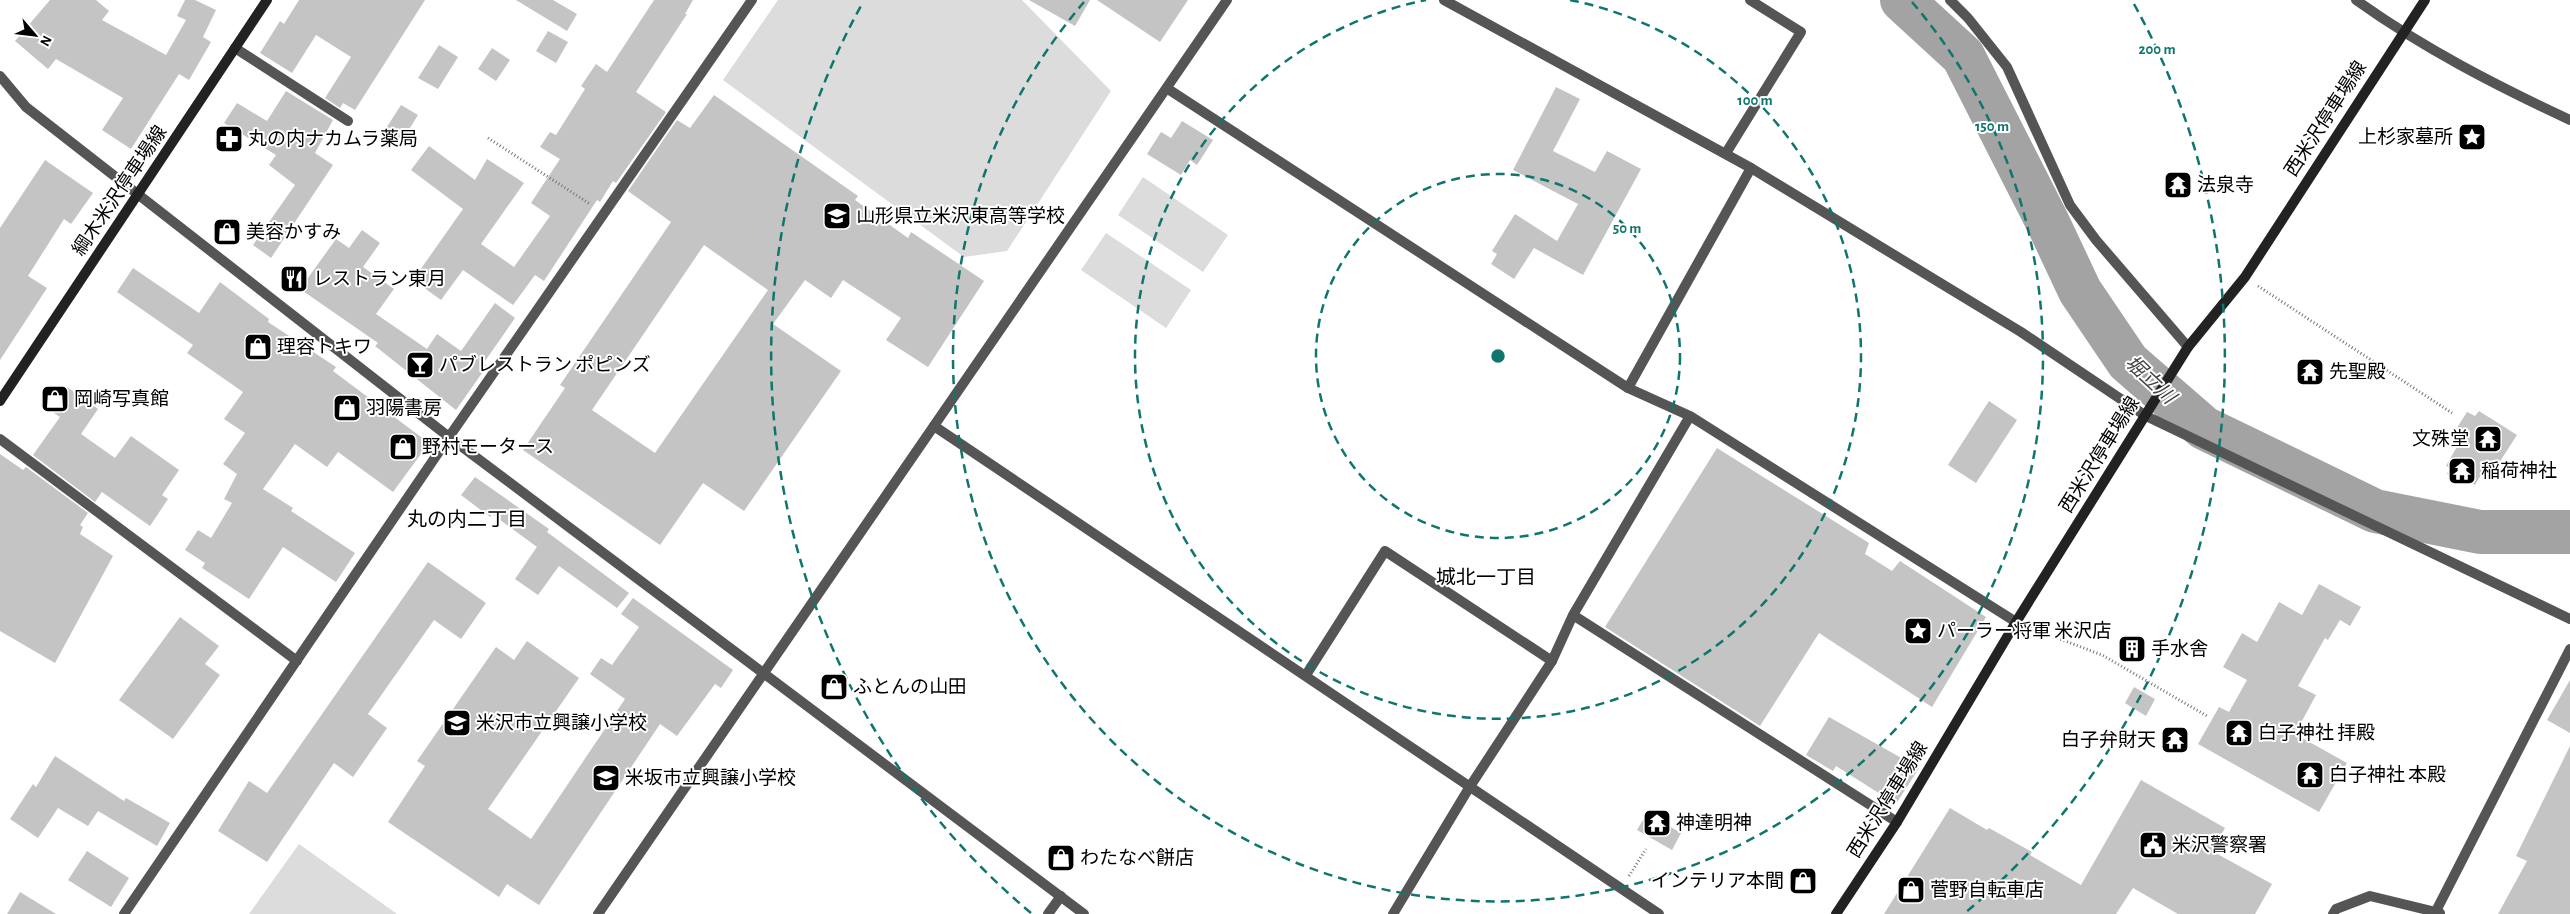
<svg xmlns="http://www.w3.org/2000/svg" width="2570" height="914" font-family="'Alegreya Sans','Noto Sans JP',sans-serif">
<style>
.green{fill:#dcdcdc}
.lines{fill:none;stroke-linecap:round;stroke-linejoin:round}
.river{stroke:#a3a3a3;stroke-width:44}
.building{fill:#c4c4c4;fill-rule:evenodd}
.path{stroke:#777;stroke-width:3;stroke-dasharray:1 2.5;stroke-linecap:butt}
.service{stroke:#555;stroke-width:10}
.minor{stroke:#555;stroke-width:10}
.tertiary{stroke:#555;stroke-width:10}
.secondary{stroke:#222;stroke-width:10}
.ring{fill:none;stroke:#0f766e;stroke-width:2.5;stroke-dasharray:9 6}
.labels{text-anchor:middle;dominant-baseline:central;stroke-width:4;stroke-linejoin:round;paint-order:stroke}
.street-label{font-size:19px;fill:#000;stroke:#fff}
.poi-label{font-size:19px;fill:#000;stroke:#fff;text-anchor:start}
.water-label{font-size:20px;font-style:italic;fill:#444;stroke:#fff}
.neighbourhood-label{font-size:20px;fill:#000;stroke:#fff}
.centre{fill:#0f766e;stroke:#fff;stroke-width:2.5}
.ring-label{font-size:15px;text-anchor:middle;font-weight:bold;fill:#0f766e;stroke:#fff;stroke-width:4;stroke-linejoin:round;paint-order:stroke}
</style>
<rect width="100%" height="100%" fill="#fff"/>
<path class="green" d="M778 0H1022L1111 91 1007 251 964 257 723 80Z
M1143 177 1228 235 1203 272 1118 215Z
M1106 233 1191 290 1166 328 1081 270Z
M299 844 397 914H249Z"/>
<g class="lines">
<path class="river" d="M1902 0 1963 56 2049 225 2080 291 2128 362 2204 428 2375 511 2480 532H2570"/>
</g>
<path class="building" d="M50 0H96L109 11 102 20 166 55 186 20 177 16 185 0H195L216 10 203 37 211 42 189 80 179 74 131 149 102 130 123 98 56 59 48 69 15 41Z
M299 0H425L355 110 343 103 340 108 325 98 351 57 316 35 292 73 260 53 280 21 284 24Z
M516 0H553L577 14 567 31Z
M654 0H693L685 14H687L636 92 666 112 616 183 613 181 600 202 597 200 544 281 535 275 513 305 463 270 441 300 413 280 463 209 411 170 429 146 475 180 487 159 524 183 481 244 514 267 550 216 531 203 560 159 540 147 550 132 556 135 585 89 581 86 596 64 607 72Z
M1029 0H1090L1075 26Z
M1097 0H1188L1160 42Z
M548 31 568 42 556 63 536 51Z
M439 45 458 57 438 89 418 78Z
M492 48 510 60 496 81 478 69Z
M1556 87 1580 99 1553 151 1595 172 1607 151 1641 169 1583 275 1534 248 1514 279 1491 264 1497 254 1492 251 1515 214 1557 241 1578 204 1513 170Z
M286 91 333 120 315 153 333 165 271 258 253 245 295 185 269 165 276 155 224 123 237 103 267 121Z
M714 95 858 196 855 200 908 238 911 232 984 281 928 367 886 340 901 318 843 280 831 298 805 280 773 324 841 371 744 511 703 483 660 545 523 450 565 388 560 385 671 222 628 191 677 120 690 128ZM704 245 768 290 655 453 592 410Z
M401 105 418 115 400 144 383 133Z
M1182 121 1213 140 1197 165 1190 160 1181 175 1147 154 1161 132 1171 138Z
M45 160 93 193 71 224 64 219 28 276 47 288 0 360V228Z
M362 230 380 243 363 267 394 289 376 314 427 349 437 334 461 351 495 303 515 318 483 364 487 366 456 410 375 346 378 343 300 289 336 239 349 248Z
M133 268 199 313 220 282 269 319 268 322 336 367 333 371 429 443 393 492 338 452 327 467 295 444 263 489 293 508 291 511 355 553 336 582 283 547 249 599 202 568 205 563 185 550 198 530 211 538 232 503 224 499 237 474 223 464 245 433 224 419 243 392 187 353 193 345 117 292Z
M67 387 98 409 81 434 115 458 131 436 179 470 162 495 168 499 150 526 102 492 95 502 33 455 60 417 51 411Z
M1989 401 2017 420 1976 483 1948 465Z
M2479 411 2517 435 2497 466 2489 461 2475 485 2469 481 2466 485 2447 474 2450 468 2446 466 2463 436 2455 431 2467 412 2475 416Z
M1717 448 1869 543 1865 554 1892 571 1900 561 1986 617 1932 707 1819 633 1760 726 1605 627Z
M0 454 23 470 26 467 88 513 80 525 83 527 80 534 113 556 55 663 0 631Z
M475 477 549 529 547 532 629 593 617 608 559 566 538 595 515 579 545 535 537 547 492 514 490 517 461 495Z
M428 562 486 603 461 639 434 620 368 714 387 728 353 777 334 763 267 862 218 831 249 781 267 793Z
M2319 584 2361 607 2350 626 2340 620 2328 640 2325 638 2298 686 2316 695 2295 734 2347 763 2319 812 2198 744 2219 707 2229 712 2247 680 2223 667 2242 633 2257 642 2279 602 2302 615Z
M633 598 733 670 721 688 715 684 677 736 660 724 539 905 507 884 499 897 388 822 425 766 417 761 496 647 514 660 527 641 579 678 488 809 531 839 625 699 590 674 601 658 612 665 639 627 621 614Z
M180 617 219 646 205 664 220 675 173 739 119 700Z
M2570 680V733L2547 720Z
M2134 687 2155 699 2146 716 2125 703Z
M1829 717 1919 768 1896 804 1836 766 1833 771 1806 755Z
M2570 746V914H2498L2527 861 2516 856Z
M55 756 124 801 126 798 170 823 157 846 98 811 88 826 58 808 38 838 10 819 33 784 36 787Z
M2141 780 2225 828 2212 851 2272 884 2255 914H2178L2133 888 2116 914H1884L1950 808 1987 830 1989 828 2032 852 2030 855 2081 885Z
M1647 813 1681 833 1672 850 1637 830Z
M87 851 129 878 111 907 68 880Z
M20 892 56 914H7Z"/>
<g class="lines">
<path class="path" d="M488 138 590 204
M2258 286 2452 413
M2031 628 2102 655 2207 716
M1629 876 1646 849"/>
<path class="service" d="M1751 168 1628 388 1690 416 2016 622
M934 426 1659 914
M1573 615 1897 822
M2436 911 2570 649
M1393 914 1469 788 1552 661 1573 615 1690 416
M2333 914 2336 909 2370 896 2440 913"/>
<path class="minor" d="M1950 0 1968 18 2007 67 2070 205 2096 240 2188 347
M2356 0C2423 48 2495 85 2570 120
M235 48 348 121
M1168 89 1628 388
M1726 153 1801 32 1750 0
M2146 416 2570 619
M0 439 297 661
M1306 675 1385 551 1552 661
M124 914 449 437 752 0
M1048 914 1061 896"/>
<path class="tertiary" d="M1444 0 1751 168 2021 332 2146 416
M0 76 26 107 449 437 1084 914
M598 914 1227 0"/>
<path class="secondary" d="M0 401 267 0
M1836 914 1897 822 2016 622 2188 347 2245 277 2425 0"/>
</g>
<g class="ring">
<circle cx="1498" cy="356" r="182"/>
<path d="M1570 0A363 363 0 1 1 1426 0"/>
<path d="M1912 2A545 545 0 1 1 1084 2"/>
<path d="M1031 913A727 727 0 0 1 862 4M2134 4A727 727 0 0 1 1965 913"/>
</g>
<defs>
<symbol id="sight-square" viewBox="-11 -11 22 22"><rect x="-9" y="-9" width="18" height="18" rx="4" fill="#000" stroke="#fff"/><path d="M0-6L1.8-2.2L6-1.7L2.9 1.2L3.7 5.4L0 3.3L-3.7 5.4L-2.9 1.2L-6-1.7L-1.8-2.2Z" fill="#fff"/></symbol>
<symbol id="pharmacy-square" viewBox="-11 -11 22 22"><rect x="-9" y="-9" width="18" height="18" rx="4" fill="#000" stroke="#fff"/><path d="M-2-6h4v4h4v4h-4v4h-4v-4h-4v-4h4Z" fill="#fff"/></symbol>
<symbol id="temple-square" viewBox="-11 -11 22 22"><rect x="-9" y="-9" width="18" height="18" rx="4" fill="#000" stroke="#fff"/><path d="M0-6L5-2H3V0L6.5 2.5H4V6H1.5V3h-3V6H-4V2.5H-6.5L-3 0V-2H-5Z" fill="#fff"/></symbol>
<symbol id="school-square" viewBox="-11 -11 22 22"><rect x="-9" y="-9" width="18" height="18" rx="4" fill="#000" stroke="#fff"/><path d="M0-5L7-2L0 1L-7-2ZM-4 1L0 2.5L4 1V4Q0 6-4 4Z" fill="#fff"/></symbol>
<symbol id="shop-square" viewBox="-11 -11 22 22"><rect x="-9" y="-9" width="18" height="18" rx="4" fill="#000" stroke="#fff"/><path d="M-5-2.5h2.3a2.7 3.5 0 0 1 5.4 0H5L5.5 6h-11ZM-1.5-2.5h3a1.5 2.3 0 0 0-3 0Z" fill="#fff"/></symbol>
<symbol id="restaurant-square" viewBox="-11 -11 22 22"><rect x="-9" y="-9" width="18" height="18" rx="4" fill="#000" stroke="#fff"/><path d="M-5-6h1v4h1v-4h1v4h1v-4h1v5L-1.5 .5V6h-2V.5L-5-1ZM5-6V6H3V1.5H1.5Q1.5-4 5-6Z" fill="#fff"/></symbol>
<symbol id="bar-square" viewBox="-11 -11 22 22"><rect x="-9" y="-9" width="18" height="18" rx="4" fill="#000" stroke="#fff"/><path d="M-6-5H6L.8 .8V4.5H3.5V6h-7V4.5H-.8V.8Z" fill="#fff"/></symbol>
<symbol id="building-square" viewBox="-11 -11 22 22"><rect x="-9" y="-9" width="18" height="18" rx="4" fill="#000" stroke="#fff"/><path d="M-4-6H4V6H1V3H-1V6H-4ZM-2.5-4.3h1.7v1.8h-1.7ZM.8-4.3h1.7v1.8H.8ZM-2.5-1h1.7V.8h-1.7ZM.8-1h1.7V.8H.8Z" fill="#fff"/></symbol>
<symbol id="civic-square" viewBox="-11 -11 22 22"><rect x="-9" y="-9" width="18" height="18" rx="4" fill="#000" stroke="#fff"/><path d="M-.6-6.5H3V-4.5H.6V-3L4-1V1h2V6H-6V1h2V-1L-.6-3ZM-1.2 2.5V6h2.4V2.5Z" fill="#fff"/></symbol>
</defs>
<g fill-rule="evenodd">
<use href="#sight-square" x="2456" y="121" width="32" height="32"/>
<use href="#pharmacy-square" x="213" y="123" width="32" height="32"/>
<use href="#temple-square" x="2162" y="169" width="32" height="32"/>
<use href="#school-square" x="821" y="200" width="32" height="32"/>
<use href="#shop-square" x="211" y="216" width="32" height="32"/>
<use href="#restaurant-square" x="278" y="263" width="32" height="32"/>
<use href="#shop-square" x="242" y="331" width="32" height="32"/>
<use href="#bar-square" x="404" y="349" width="32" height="32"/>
<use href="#temple-square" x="2294" y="356" width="32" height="32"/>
<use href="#shop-square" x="39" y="383" width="32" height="32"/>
<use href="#shop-square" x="331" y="392" width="32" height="32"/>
<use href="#temple-square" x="2472" y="423" width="32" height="32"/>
<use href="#shop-square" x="387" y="431" width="32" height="32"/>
<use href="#temple-square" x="2446" y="455" width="32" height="32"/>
<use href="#sight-square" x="1902" y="615" width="32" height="32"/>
<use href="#building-square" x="2116" y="633" width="32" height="32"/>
<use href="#shop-square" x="818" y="671" width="32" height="32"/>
<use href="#school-square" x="441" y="707" width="32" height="32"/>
<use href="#temple-square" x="2223" y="717" width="32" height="32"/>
<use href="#temple-square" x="2159" y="724" width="32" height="32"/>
<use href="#temple-square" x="2294" y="759" width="32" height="32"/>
<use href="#school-square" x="590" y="762" width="32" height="32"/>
<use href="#temple-square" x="1641" y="807" width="32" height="32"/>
<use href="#civic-square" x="2137" y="829" width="32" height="32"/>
<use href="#shop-square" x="1045" y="842" width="32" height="32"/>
<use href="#shop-square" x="1787" y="865" width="32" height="32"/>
<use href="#shop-square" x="1895" y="874" width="32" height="32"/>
</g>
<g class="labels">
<g class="street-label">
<text transform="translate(2326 119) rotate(-57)">西米沢停車場線</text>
<text transform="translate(120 191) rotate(-56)">綱木米沢停車場線</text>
<text transform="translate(2100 455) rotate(-58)">西米沢停車場線</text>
<text transform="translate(1888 800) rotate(-58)">西米沢停車場線</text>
</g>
<g class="poi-label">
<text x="2453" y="137" text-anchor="end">上杉家墓所</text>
<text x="248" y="139">丸の内ナカムラ薬局</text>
<text x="2197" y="185">法泉寺</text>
<text x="856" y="216">山形県立米沢東高等学校</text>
<text x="246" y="232">美容かすみ</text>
<text x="313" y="279">レストラン東月</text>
<text x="277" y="347">理容トキワ</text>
<text x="439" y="365">パブレストラン ポピンズ</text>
<text x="2329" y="372">先聖殿</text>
<text x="74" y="399">岡崎写真館</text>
<text x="366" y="408">羽陽書房</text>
<text x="2469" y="439" text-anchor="end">文殊堂</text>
<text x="422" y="447">野村モータース</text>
<text x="2481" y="471">稲荷神社</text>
<text x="1937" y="631">パーラー将軍 米沢店</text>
<text x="2151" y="649">手水舎</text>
<text x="853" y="687">ふとんの山田</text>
<text x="476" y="723">米沢市立興譲小学校</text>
<text x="2258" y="733">白子神社 拝殿</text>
<text x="2156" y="740" text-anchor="end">白子弁財天</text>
<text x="2329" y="775">白子神社 本殿</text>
<text x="625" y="778">米坂市立興譲小学校</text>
<text x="1676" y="823">神達明神</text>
<text x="2172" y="845">米沢警察署</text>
<text x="1080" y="858">わたなべ餅店</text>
<text x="1784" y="881" text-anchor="end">インテリア本間</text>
<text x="1930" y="890">菅野自転車店</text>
</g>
<g class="water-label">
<text transform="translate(2150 380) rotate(43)">堀立川</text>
</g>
<g class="neighbourhood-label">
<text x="467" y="520">丸の内二丁目</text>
<text x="1486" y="578">城北一丁目</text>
</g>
</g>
<circle cx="1498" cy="356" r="8" class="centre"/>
<g class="ring-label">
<text x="2157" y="54">200 m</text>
<text x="1755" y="105">100 m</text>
<text x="1992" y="131">150 m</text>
<text x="1627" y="233">50 m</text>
</g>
<g transform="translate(35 35) rotate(118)" stroke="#ffffff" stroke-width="4" paint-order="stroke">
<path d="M0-4L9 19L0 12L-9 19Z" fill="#000000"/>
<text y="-8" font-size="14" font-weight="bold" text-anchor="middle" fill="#000000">N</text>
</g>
</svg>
